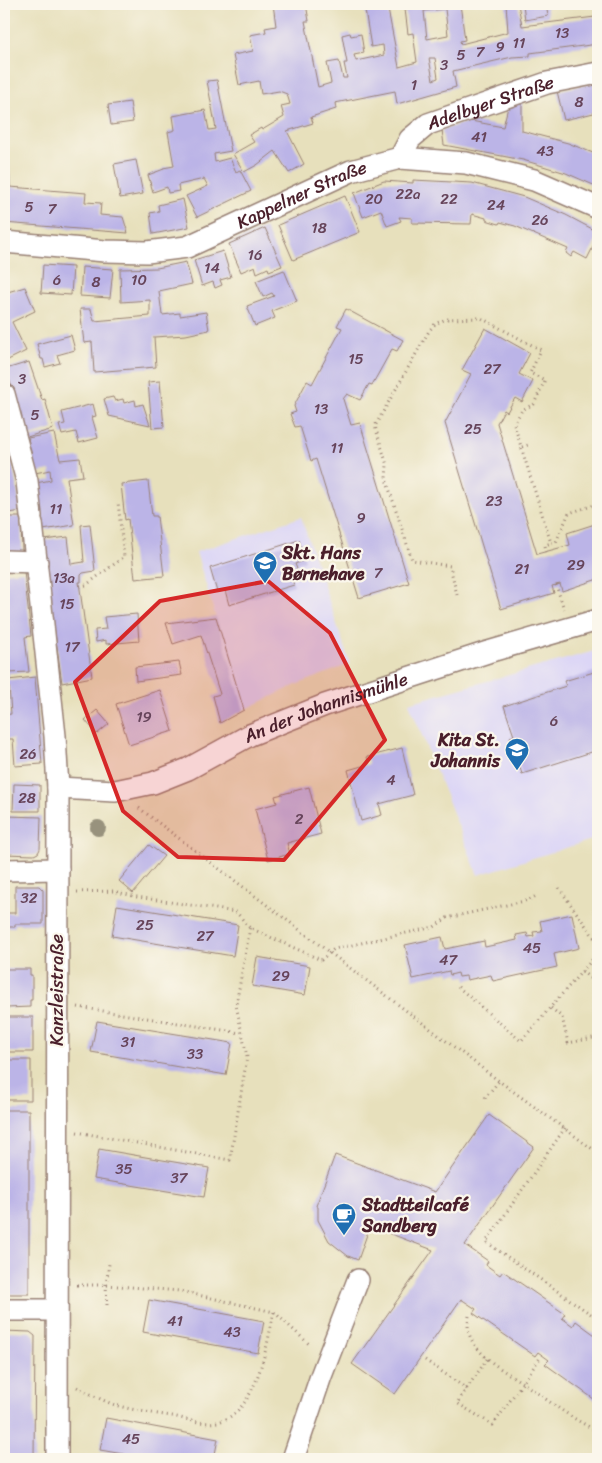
<svg xmlns="http://www.w3.org/2000/svg" width="602" height="1463" font-family="Sriracha,sans-serif">
<style>
.built{fill:#dcd6f6}
.building{fill:#bbb4e7;fill-rule:evenodd}
.lines{fill:none;stroke-linecap:round;stroke-linejoin:round}
.minor-casing{stroke:#988074;stroke-width:24}
.path{stroke:#988074;stroke-width:3;stroke-dasharray:1 4;stroke-linecap:butt}
.minor{stroke:#fff;stroke-width:21}
.tree{fill:#98927d}
.marked{fill:#d62828;fill-opacity:0.2;stroke:#d62828;stroke-width:4;stroke-linejoin:round}
.labels{text-anchor:middle;dominant-baseline:central;stroke-width:4.5;stroke-linejoin:round;paint-order:stroke}
.number-label{font-size:15px;fill:#66445a}
.street-label{font-size:18px;fill:#4a1f2b;stroke:#fbf7ec}
.poi-label{font-size:18px;font-weight:bold;fill:#4a1f2b;stroke:#fbf7ec;text-anchor:start}
</style>
<rect width="100%" height="100%" fill="#fbf7ec"/>
<filter id="ink" filterUnits="userSpaceOnUse"><feTurbulence type="fractalNoise" baseFrequency=".02" numOctaves="2"/><feDisplacementMap in="SourceGraphic" scale="10" xChannelSelector="R" yChannelSelector="G"/><feConvolveMatrix kernelMatrix="1 2 1 2 8 2 1 2 1" color-interpolation-filters="sRGB"/></filter>
<filter id="wash" filterUnits="userSpaceOnUse"><feTurbulence type="fractalNoise" baseFrequency=".0096" numOctaves="4" result="noise"/><feDisplacementMap in="SourceGraphic" scale="20" xChannelSelector="R" yChannelSelector="G"/><feGaussianBlur stdDeviation="1.12" result="paint"/><feColorMatrix in="noise" values="0 0 0 0 0 0 0 0 0 0 0 0 0 0 0 0 0 1.4 0 .05"/><feComposite in="paint" operator="in"/></filter>
<g filter="url(#wash)">
<rect width="100%" height="100%" fill="#e7e0bc"/>
<path class="built" d="M301 517 350 664 298 684 244 710 196 552Z
M598 650V838L478 875 409 703Z"/>
<g id="blocks">
<path class="building" d="M273 4H306L309 21H305L318 87 331 83 327 63 339 61 343 78H347L344 63H347L342 35 350 33 351 36 361 34 364 53 354 55 356 61 384 55 383 45 371 47 364 4H387L399 67 417 62 413 33 408 34 405 9 423 7V4H460L465 40 460 41 461 44 508 32 506 4H518L522 26 595 17 598 44 530 53V56L512 57 453 71 456 87 397 104 395 91 335 103 336 109 311 117 313 123 287 131 304 164 289 173 275 151 257 165 244 172 233 154 254 142 249 135 261 128 262 130 284 117 281 106 290 104 287 94 279 91 261 94 259 81 239 85 233 55 253 51 250 35 266 32 265 28 276 26ZM445 9 448 35 427 39 424 11ZM429 58H435L438 78 433 80Z
M523 4H546L548 16 525 20Z
M217 80 231 151 214 154 215 162 230 158 236 172 240 170 251 191 197 217 186 196 208 186 204 179 178 185 179 191 168 193 167 187 153 192 148 175 164 169 163 168 174 166 168 132 175 130 173 116 205 110 209 130 216 129 207 81Z
M598 82V112L564 120 557 91Z
M130 102 133 122 111 125 108 105Z
M522 102V131L568 143 598 155V187L566 173 523 160 444 145 442 130 471 121 503 127 508 107Z
M4 157 9 158 10 187 86 193 85 202 101 203 100 215 123 217 128 233 4 223Z
M136 160 143 194 120 198 114 164Z
M413 180 472 183 524 197 566 215 598 232V237L587 259 574 252 571 257 566 253 568 249 515 226 500 222 499 224 486 220V218L472 214 471 224 412 223V218L399 217 401 221 387 226 381 210 363 217 354 193 384 181 413 183Z
M345 196 360 232 293 260 278 225Z
M183 199 189 227 153 234 150 213 159 211 158 205Z
M265 228 282 266 269 271 268 268 257 273 255 266 241 272 229 244Z
M223 251 231 277 220 280 222 285 215 288 213 282 202 286 194 260Z
M186 262 192 284 159 291 162 315 180 313V316L206 312 209 330 186 335 154 337 156 367 94 372 92 342 84 343 80 309H91L94 321 150 316V300L121 302 120 269 157 268Z
M43 265 73 267 71 295 41 293Z
M82 267 113 269 110 298 80 296Z
M284 270 297 301 272 311 275 318 255 326 247 306 274 296 272 293 263 297 256 281Z
M25 287 35 311 12 322 26 351 4 362V293Z
M346 309 403 340 397 351 392 349 372 385 369 384 360 400 347 394 343 399 351 425 360 423 409 583 359 598 316 459 311 461 300 426 295 427 290 414 296 412 294 406 307 381 312 384 342 328 337 326Z
M485 328 530 353 519 374 533 381 522 402 515 398 507 412 504 410 497 423 537 554 570 545 567 533 598 523V579L562 591 560 584 552 586 554 593 501 609 445 423 471 374 462 370Z
M71 335 75 350 57 355 60 363 45 367 43 359H41L37 344Z
M29 362 42 400 45 399 53 429 27 437 6 369Z
M160 381 164 427 152 428 148 382Z
M113 397 115 401 123 399 124 403 135 400 136 406 143 404 150 425 109 416 104 399Z
M93 404 96 416 92 417 98 438 79 443 76 432 62 435 59 425 65 424 62 412Z
M54 433 60 460 80 458 83 476 67 478 74 525 43 530 36 483 51 480 50 470 35 473 28 438Z
M10 452 21 511 4 514V453Z
M148 481 152 516H157L164 576 135 579 128 519 125 520 121 484Z
M4 517H21L22 552 4 553Z
M90 524 95 571 83 573 81 575V582H79L92 677 62 683 46 569 44 540 68 537 71 564 84 562 81 525Z
M299 540 305 560 295 564 297 569 289 572 294 585 229 605 225 590 217 592 210 568Z
M24 571 31 636 25 637 29 672 8 673V680L35 677 42 764 15 766 13 739H4V715L11 714 9 686H4V573Z
M137 614 139 641 106 644V640L96 642 95 630 106 629 104 617Z
M216 617 244 710 220 723 213 696 220 694 201 635 173 644 166 623Z
M179 662 182 675 136 681 135 667Z
M594 672 598 687V694L595 696 598 707V750L522 774 510 737 514 736 504 706 566 686 564 681Z
M160 690 173 731 129 745 116 704Z
M97 710 109 724 97 734 85 720Z
M402 748 413 795 379 804 382 815 361 821 348 770 369 764 367 757Z
M14 784 40 785V811H13Z
M309 787 321 834 287 843 290 854 268 860 255 809 277 803 275 796Z
M6 816 41 817 40 849 38 853 34 855 4 854V842H6Z
M149 845 164 856 133 893 119 881Z
M15 886H39L43 890V924H15V927H4V913H15Z
M117 905 238 925 233 956 112 936Z
M572 914 579 948 554 954 557 967 493 981 491 975 467 980 466 976 459 977 458 973 450 975 449 971 413 979 405 945 442 937 445 949 484 941 485 947 517 940 516 935 527 933 528 937 534 936 533 932 542 931 540 921Z
M257 957 310 966 305 995 252 986Z
M6 969H30V975H32V1000H30V1007L7 1008 6 999 4 997V979L6 977Z
M4 1017H33V1052H4Z
M97 1021 232 1043 226 1075 91 1052Z
M4 1060H31V1100H4Z
M4 1110H29V1294H4Z
M489 1115 534 1147 465 1245 488 1261 486 1265 500 1275 503 1271 565 1314 562 1318 573 1326 576 1321 595 1335 594 1337 598 1340V1402L545 1364 549 1360 538 1352 535 1356 473 1313 476 1309 461 1299 395 1394 352 1364 433 1250 370 1226 358 1260 348 1256 329 1241 318 1220V1207L316 1206 335 1155 435 1192Z
M99 1149 209 1168 204 1197 94 1179Z
M149 1300 264 1321 258 1353 143 1332Z
M4 1331 30 1332 35 1336 34 1459H4L5 1375 8 1370V1360H4Z
M106 1418 218 1439 214 1459H152L100 1450Z"/>
</g>
</g>
<g filter="url(#ink)">
<use href="#blocks" fill-opacity="0" stroke="#988074" stroke-width="1"/>
<g class="lines">
<defs>
<g id="minor">
<path id="s1" d="M400 158 410 139 428 124 547 83 598 73"/>
<path id="s2" d="M4 242 105 251 147 252 187 247 351 171 400 158 466 163 534 180 598 208"/>
<path d="M4 394 27 481 31 516"/>
<path d="M32 523 55 736 58 788 57 1459"/>
<path d="M4 561 37 562"/>
<path id="s3" d="M58 788 115 791 153 783 188 769 250 735 325 705 488 652 598 620"/>
<path d="M4 870 58 869"/>
<path d="M4 1310H56"/>
<path d="M293 1459 321 1376 358 1280"/>
</g>
</defs>
<use href="#minor" class="minor-casing"/>
<path class="path" d="M522 447 531 444
M546 552 545 545 551 543
M556 585 564 609
M80 586 86 585 124 557 118 502
M457 595 450 566 412 560 386 479 387 465 375 426 429 331 435 324 446 319 481 318 541 350 530 373 545 380 534 404 522 410 514 424 551 543 556 542 569 513 598 504
M139 808 499 1081 598 1153
M559 888 598 943
M77 892 113 891 137 897 236 912 250 928 321 960 334 949 434 927 447 918 529 900 538 895
M582 971 598 986
M458 987 521 1041 598 953
M78 1007 241 1033
M551 1008 562 1017 568 1043 598 1037
M485 1098 499 1081
M565 1128 486 1242 598 1319
M77 1132 230 1160 247 1057 236 1005 250 928
M77 1285H106L180 1291 274 1312 310 1345
M107 1305 106 1285 109 1264
M469 1316C467 1327 468 1336 475 1345 487 1362 506 1372 523 1383 548 1400 571 1419 598 1431
M487 1359 457 1403 493 1425 540 1358
M425 1360 467 1389
M77 1387C88 1393 100 1399 112 1404 131 1410 151 1413 172 1416 187 1419 205 1426 221 1421 257 1410 267 1344 274 1312"/>
<use href="#minor" class="minor"/>
</g>
<circle class="tree" cx="98" cy="828" r="8"/>
</g>
<path class="marked" d="M268 581 330 633 385 740 284 860 178 857 123 811 75 682 160 601Z"/>
<defs>
<symbol id="school-pin" viewBox="-11 -11 22 30"><path d="M0 17L-7.5 6A9.5 9.5 0 1 1 7.5 6Z" fill="#1f6fb2" stroke="#fbf7ec"/><path d="M0-5L7-2L0 1L-7-2ZM-4 1L0 2.5L4 1V4Q0 6-4 4Z" fill="#fff"/></symbol>
<symbol id="cafe-pin" viewBox="-11 -11 22 30"><path d="M0 17L-7.5 6A9.5 9.5 0 1 1 7.5 6Z" fill="#1f6fb2" stroke="#fbf7ec"/><path d="M-5.5-4.5H6V0H3Q3 3.5 0 3.5H-2.5Q-5.5 3.5-5.5 0ZM3-3.2v2h1.7v-2ZM-6 4.5H4V6H-6Z" fill="#fff"/></symbol>
</defs>
<g fill-rule="evenodd">
<use href="#school-pin" x="251" y="549" width="28" height="38"/>
<use href="#school-pin" x="503" y="736" width="28" height="38"/>
<use href="#cafe-pin" x="330" y="1201" width="28" height="38"/>
</g>
<g class="labels">
<g class="number-label">
<text x="562" y="33">13</text>
<text x="519" y="43">11</text>
<text x="500" y="47">9</text>
<text x="480" y="52">7</text>
<text x="461" y="55">5</text>
<text x="444" y="65">3</text>
<text x="414" y="85">1</text>
<text x="579" y="102">8</text>
<text x="479" y="137">41</text>
<text x="545" y="151">43</text>
<text x="408" y="194">22a</text>
<text x="374" y="199">20</text>
<text x="449" y="199">22</text>
<text x="496" y="205">24</text>
<text x="29" y="207">5</text>
<text x="52" y="209">7</text>
<text x="540" y="220">26</text>
<text x="319" y="228">18</text>
<text x="255" y="255">16</text>
<text x="212" y="268">14</text>
<text x="57" y="280">6</text>
<text x="139" y="280">10</text>
<text x="96" y="282">8</text>
<text x="356" y="359">15</text>
<text x="492" y="369">27</text>
<text x="22" y="379">3</text>
<text x="321" y="409">13</text>
<text x="35" y="415">5</text>
<text x="473" y="429">25</text>
<text x="337" y="448">11</text>
<text x="494" y="501">23</text>
<text x="56" y="509">11</text>
<text x="361" y="518">9</text>
<text x="576" y="565">29</text>
<text x="522" y="569">21</text>
<text x="378" y="573">7</text>
<text x="64" y="578">13a</text>
<text x="67" y="604">15</text>
<text x="72" y="647">17</text>
<text x="144" y="717">19</text>
<text x="554" y="721">6</text>
<text x="28" y="754">26</text>
<text x="391" y="780">4</text>
<text x="27" y="798">28</text>
<text x="299" y="819">2</text>
<text x="29" y="898">32</text>
<text x="145" y="925">25</text>
<text x="205" y="936">27</text>
<text x="532" y="948">45</text>
<text x="448" y="960">47</text>
<text x="281" y="976">29</text>
<text x="128" y="1042">31</text>
<text x="195" y="1054">33</text>
<text x="124" y="1169">35</text>
<text x="179" y="1178">37</text>
<text x="175" y="1321">41</text>
<text x="232" y="1332">43</text>
<text x="131" y="1439">45</text>
</g>
<g class="street-label">
<text stroke="none"><textPath href="#s1" startOffset="111">Adelbyer Straße</textPath></text>
<text stroke="none"><textPath href="#s2" startOffset="310">Kappelner Straße</textPath></text>
<text stroke="none"><textPath href="#s3" startOffset="285">An der Johannismühle</textPath></text>
<text transform="translate(57 990) rotate(-90)">Kanzleistraße</text>
</g>
<g class="poi-label">
<text x="282" y="553">Skt. Hans<tspan x="282" dy="21">Børnehave</tspan></text>
<text x="500" y="740" text-anchor="end">Kita St.<tspan x="500" dy="21">Johannis</tspan></text>
<text x="362" y="1205">Stadtteilcafé<tspan x="362" dy="21">Sandberg</tspan></text>
</g>
</g>
<rect width="602" height="1463" fill="none" stroke="#fbf7ec" stroke-width="20"/>
</svg>
